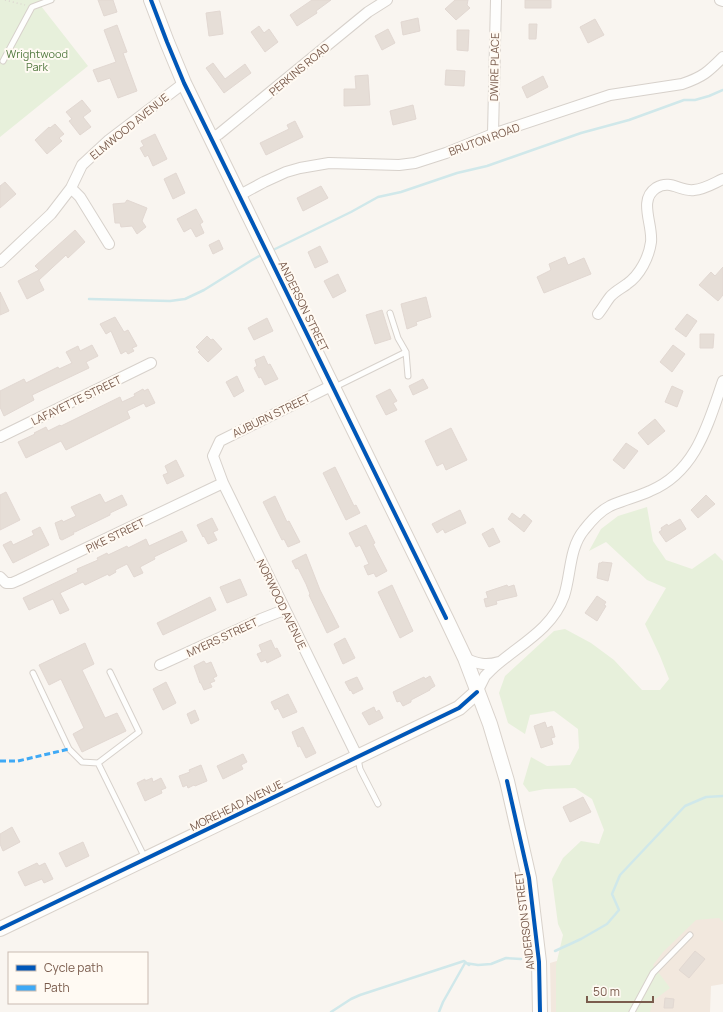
<svg xmlns="http://www.w3.org/2000/svg" width="723" height="1012" font-family="Manrope,sans-serif">
<style>
.residential{fill:#f2e8de}
.green{fill:#e7f0db}
.lines{fill:none;stroke-linecap:round;stroke-linejoin:round}
.stream{stroke:#d0e8ea;stroke-width:2.5}
.building{fill:#e6ded7;stroke:#e2d8d2}
.lane-casing{stroke:#d7d1cb;stroke-width:7}
.street-casing{stroke:#d7d1cb;stroke-width:12}
.secondary-casing{stroke:#d9d2cb;stroke-width:16}
.path{stroke:#dcd5d0;stroke-width:1.5;stroke-dasharray:1 3;stroke-linecap:butt}
.lane{stroke:#fefefd;stroke-width:5}
.street{stroke:#fefefd;stroke-width:10}
.secondary{stroke:#fefefd;stroke-width:14}
.quiet{stroke:#3fa9f5;stroke-width:3;stroke-dasharray:6 3;stroke-linecap:butt}
.cycleway-casing{stroke:#fffaf3;stroke-width:6}
.cycleway{stroke:#0057b8;stroke-width:4}
.labels{text-anchor:middle;dominant-baseline:central;stroke-width:4;stroke-linejoin:round;paint-order:stroke}
.park-label{font-size:11px;fill:#537a41;stroke:#fffaf3}
.street-label{font-size:11px;fill:#7a5c4d;stroke:#fffaf3}
</style>
<rect width="100%" height="100%" fill="#f9f5f0"/>
<path class="residential" d="M723 885V984L711 986 710 1012H551L550 963 587 952Z"/>
<path class="green" d="M0 0H56L41 6 88 66 0 137Z
M647 507 653 541 666 560 692 569 715 553 723 561V922L719 918 696 920 663 952 653 965 670 988 653 1001 650 1012H556V965L563 935 558 924 552 879 563 858 581 841 599 844 604 830 592 799 575 788 545 789 529 792 523 784 531 757 547 766 570 765 579 748 578 729 554 711 530 715 525 734 508 723 499 693 505 676 554 631 565 629 591 643 614 660 642 690H660L669 679 660 656 645 624 666 588 647 580 606 542 589 551 601 529 618 516Z"/>
<g class="lines">
<path class="stream" d="M271 251 351 212 378 197 401 192 457 173 487 166 581 133 629 120 684 100H695L709 96 723 90
M89 299 170 301 185 299 204 290 252 260 263 254
M555 951 581 939 607 924 619 910 612 894 620 875 685 806 706 797 723 796
M331 1012 351 999 360 995 464 961 469 965
M439 1012 443 1002 465 963 478 965 491 964 506 958 521 959"/>
</g>
<path class="building" d="M98 0H113L117 12 104 16Z
M312 0H331L316 11 317 13 297 26 290 15Z
M455 0H468L467 5 470 8 456 20 445 9Z
M525 0H551V8H525Z
M220 11 223 34 209 36 206 13Z
M418 18 420 31 403 35 401 22Z
M595 19 604 35 588 43 580 27Z
M529 24H537L536 39H529Z
M117 25 127 52 123 53 137 91 118 98 110 78 98 82 93 70 116 62 104 30Z
M259 26 264 33 269 29 278 42 265 52 251 32Z
M388 29 395 43 382 50 375 36Z
M457 30H469L468 51 457 50Z
M213 63 225 79 245 64 251 73 224 93 206 68Z
M446 70 465 71 464 86 445 85Z
M368 75 370 105 344 106V89H356L355 76Z
M543 76 548 87 527 98 522 87Z
M82 100 91 111 83 117 91 127 80 135 69 121 72 119 66 112Z
M413 105 416 119 393 125 390 111Z
M295 121 303 137 266 155 260 143 289 129 287 125Z
M55 124 64 134 59 138 62 141 47 154 35 140 49 127 50 128Z
M155 134 167 159 153 166 148 155 145 157 140 148 144 146 141 141Z
M176 173 185 193 173 199 164 179Z
M5 182 16 194 0 208V186Z
M321 186 328 198 303 211 297 198Z
M127 200 147 208 142 221 146 227 137 234 132 226 121 227 120 223H115L113 204 125 203Z
M196 209 203 222 200 224 204 233 196 237 191 228 184 232 177 219Z
M75 230 85 242 68 258 66 255 39 280 44 290 27 299 18 281 39 270 35 266Z
M219 240 223 249 213 254 209 245Z
M320 246 328 262 315 268 308 252Z
M565 257 568 265 584 258 591 274 544 293 537 277 551 270 549 264Z
M723 267V295L718 301 699 285 711 272 715 276Z
M338 274 346 291 333 298 324 281Z
M0 292 9 311 0 315Z
M426 297 431 317 416 322 417 325 407 329 401 304Z
M382 310 391 339 375 344 366 315Z
M687 314 697 321 686 337 675 329Z
M115 317 124 332 128 330 137 346 132 348 134 351 128 354 126 351 121 354 111 331 106 334 100 324Z
M267 318 273 331 254 340 248 328Z
M700 334H714L713 348H700Z
M207 336 211 340 213 339 222 349 208 362 198 352 200 351 196 347Z
M92 345 98 356 86 362 89 368 32 395 34 400 4 416 0 407V391L24 379 26 383 58 367 59 369 72 363 66 352 78 346 80 351Z
M673 345 685 354 672 372 660 362Z
M264 356 268 365 270 364 278 379 265 385 261 377 259 378 254 368 257 366 255 360Z
M237 376 244 391 234 397 226 382Z
M423 379 428 388 413 395 409 386Z
M672 386 683 391 677 407 665 402Z
M143 389 144 391 148 389 155 403 146 407 144 403 127 411 130 418 66 450 61 441 26 458 18 442 35 434 34 433 46 427 48 431 60 425 61 426 120 397 122 402 135 396 134 394Z
M390 389 397 401 393 403 397 410 386 415 376 396Z
M655 419 665 431 648 445 638 433Z
M451 428 467 460 446 470 443 463 437 466 425 441Z
M626 443 638 451 624 469 613 460Z
M176 460 184 476 167 484 163 475 168 473 165 466Z
M335 467 354 506 356 505 360 513 346 520 323 473Z
M6 492 20 520 0 530V495Z
M100 494 105 503 122 495 127 505 110 513V515L75 532H73L74 534 62 540 60 539 55 523 62 520 63 522 76 516 71 507Z
M706 495 715 504 698 518 691 510Z
M275 496 287 522 289 521 300 542 288 547 284 539 282 540 263 502Z
M460 510 466 523 445 533 443 529 437 533 432 524Z
M512 513 520 519 524 514 532 521 524 532 508 519Z
M212 518 218 530 213 532 217 540 208 544 204 536 203 537 197 525Z
M680 519 686 529 666 542 659 532 662 530 661 528 667 524 668 526Z
M366 525 375 543 373 544 387 571 376 577 374 573 368 575 364 566 369 564 360 545 356 547 349 533Z
M40 527 49 545 13 563 3 545 11 541 13 545 34 535 32 531Z
M493 528 500 542 489 547 482 534Z
M182 531 187 541 154 557 155 559 140 567 143 573 134 577 127 564 115 570 116 572 109 576 108 574 85 585 83 582 60 593 69 610 60 614 53 599 29 610 23 598 78 572 77 569 98 560 97 558 107 553 108 555 127 546 128 548 146 539 149 546Z
M306 554 320 590 339 627 327 633 309 595 310 594 306 584 298 568 296 569 292 561Z
M602 562 612 563 608 581 597 578 599 563H601Z
M240 579 247 595 227 603 220 587Z
M392 585 413 631 400 638 378 592Z
M507 585 508 587 514 585 517 596 496 601 497 604 486 607 484 599 488 598 486 592Z
M597 596 606 602 604 605 606 606 597 621 585 613Z
M210 597 216 610 163 635 157 623Z
M345 638 355 658 343 664 334 644Z
M271 640 275 649 277 648 281 656 267 663 266 660 261 662 257 654 262 652 259 645Z
M85 643 94 664 82 670 105 718 117 713 126 731 82 752 73 734 84 728 61 679 49 685 39 665Z
M204 661 206 664 211 662 217 676 213 678 215 681 210 683 212 687 204 690 201 683H200L194 666Z
M430 676 435 686 430 689V690L411 700V702L403 706 400 701 397 702 393 692 424 677 425 679Z
M357 677 363 689 353 694 351 690 350 691 345 682Z
M166 682 176 703 163 710 153 689Z
M288 694 297 712 283 718 278 708 275 710 271 702Z
M374 707 376 712 379 710 383 718 369 725 362 713Z
M195 710 199 720 191 724 187 714Z
M545 722 547 728 552 726 555 737 551 738 553 744 541 748 534 726Z
M303 727 316 753 306 758 300 746 298 747 292 732Z
M243 754 247 762 241 765 243 769 223 779 217 766Z
M201 765 207 781 195 786 194 785 188 788 187 785 183 787 179 776 190 772 189 770Z
M152 778 153 782 161 778 166 788 161 790 162 793 145 801 137 783 145 779V781Z
M583 797 591 812 570 822 563 807Z
M12 827 20 842 3 851 0 844V834Z
M83 842 89 856 66 867 59 853Z
M37 863 39 866 45 863 53 879 44 883 42 879 25 886 18 872Z
M695 951 705 959 689 978 679 970Z
M665 998 674 999 673 1008H664Z"/>
<g class="lines">
<defs>
<path id="lane" d="M3 61 32 7 51 0
M390 313 398 338 406 352
M335 387 406 352 408 376
M33 673 69 749 82 762 98 763 145 858
M358 759 360 769 378 804
M98 763 139 732 110 672
M632 1012 653 973 690 935"/>
<path id="street" d="M720 0 723 1
M493 134 496 0
M211 138 219 134 368 12 387 0
M71 188 80 197 109 244
M238 196 264 182 286 172 300 168 329 163 399 165 415 163 446 153 493 134 610 95 682 84C703 77 708 72 723 57
M0 262 51 214 71 188 82 165 109 140 184 83
M598 314C603 308 606 302 610 297 615 291 622 288 627 284 640 275 649 257 651 242 653 224 638 200 656 188 671 179 680 192 694 190 705 189 714 183 723 179
M333 385 220 441 213 456 223 483 357 756
M0 437 151 363
M0 577 6 583H12L19 580 223 483
M465 658C477 664 486 666 499 662
M160 665 261 619 284 610
M477 692 485 676 492 669C517 646 552 630 564 596 571 575 569 548 584 530 591 521 600 511 610 506 623 500 637 497 650 491 696 472 708 424 723 381"/>
<path id="secondary" d="M151 0 167 42 184 83 446 618 465 658 490 724 507 781 529 878 539 962 540 1012
M0 929 459 708 477 692"/>
</defs>
<use href="#lane" class="lane-casing"/>
<use href="#street" class="street-casing"/>
<use href="#secondary" class="secondary-casing"/>
<path class="path" d="M5 0 25 5"/>
<use href="#lane" class="lane"/>
<use href="#street" class="street"/>
<use href="#secondary" class="secondary"/>
<path class="quiet" d="M0 761H18L69 749"/>
<defs>
<path id="cycleway" d="M151 0 167 42 184 83 446 618
M507 781 529 878 539 962 540 1012
M0 929 459 708 477 692"/>
</defs>
<use href="#cycleway" class="cycleway-casing"/>
<use href="#cycleway" class="cycleway"/>
</g>
<g class="labels">
<g class="park-label">
<text x="37" y="53">Wrightwood<tspan x="37" dy="13">Park</tspan></text>
</g>
<g class="street-label">
<text transform="translate(494 67) rotate(-89)">DWIRE PLACE</text>
<text transform="translate(299 69) rotate(-40)">PERKINS ROAD</text>
<text transform="translate(129 126) rotate(-39)">ELMWOOD AVENUE</text>
<text transform="translate(484 139) rotate(-20)">BRUTON ROAD</text>
<text transform="translate(304 306) rotate(64)">ANDERSON STREET</text>
<text transform="translate(76 400) rotate(-26)">LAFAYETTE STREET</text>
<text transform="translate(271 415) rotate(-26)">AUBURN STREET</text>
<text transform="translate(115 535) rotate(-26)">PIKE STREET</text>
<text transform="translate(282 604) rotate(64)">NORWOOD AVENUE</text>
<text transform="translate(222 637) rotate(-25)">MYERS STREET</text>
<text transform="translate(236 805) rotate(-26)">MOREHEAD AVENUE</text>
<text transform="translate(524 921) rotate(-97)">ANDERSON STREET</text>
</g>
</g>
<rect x="8" y="952" width="140" height="52" fill="#fffaf3" stroke="#cabbb1"/>
<rect x="16" y="965" width="20" height="6" fill="#0057b8" stroke="#cabbb1"/>
<text x="44" y="972" font-size="12" fill="#7a5c4d">Cycle path</text>
<rect x="16" y="985" width="20" height="6" fill="#3fa9f5" stroke="#cabbb1"/>
<text x="44" y="992" font-size="12" fill="#7a5c4d">Path</text>
<path d="M587 996v6h66v-6" fill="none" stroke="#7a5c4d" stroke-width="2"/>
<text x="593" y="996" font-size="12" fill="#7a5c4d" stroke="#fffaf3" stroke-width="3" paint-order="stroke">50 m</text>
</svg>
